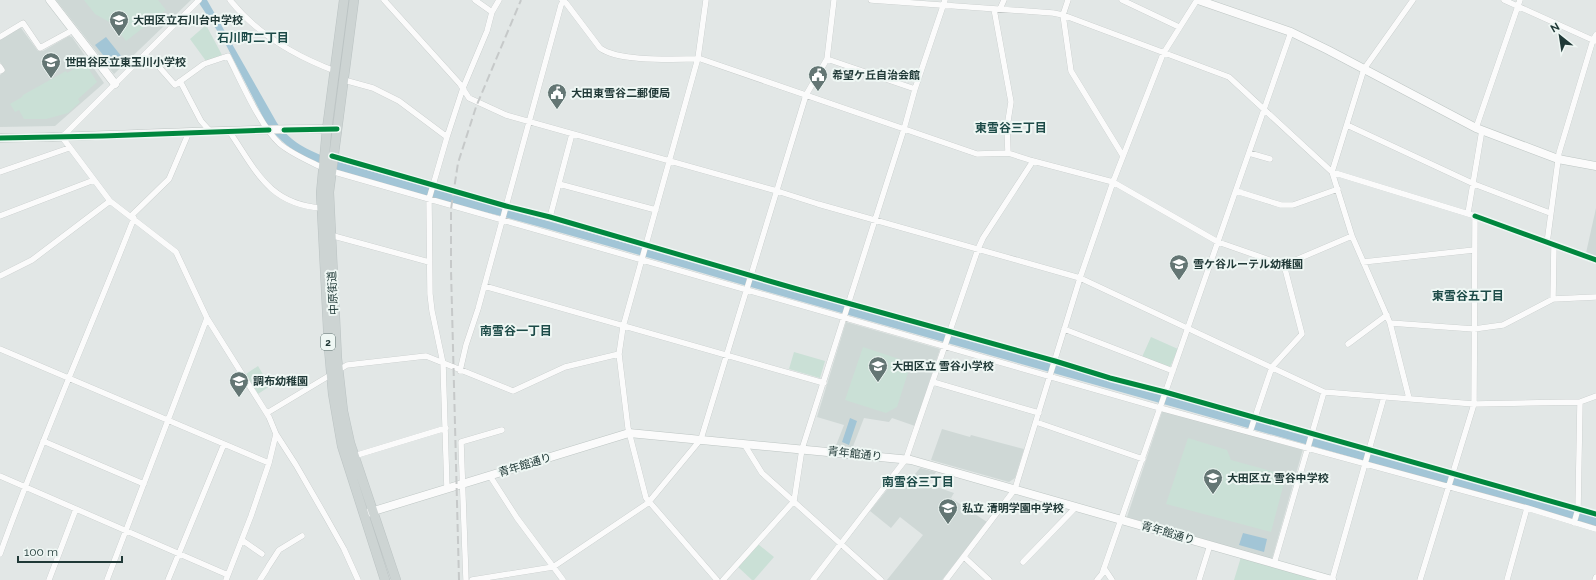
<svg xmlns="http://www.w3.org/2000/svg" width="1596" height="580" font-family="Raleway,'Noto Sans JP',sans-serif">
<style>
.built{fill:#cfd8d6}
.green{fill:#cae0d6}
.water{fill:#a2c5d6}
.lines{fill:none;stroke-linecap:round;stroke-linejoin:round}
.street-casing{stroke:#bfc4c3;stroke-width:6}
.secondary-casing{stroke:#bdc5c3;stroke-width:9}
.primary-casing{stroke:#bbc3c3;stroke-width:10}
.street{stroke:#fbfbfb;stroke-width:5.5}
.secondary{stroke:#fbfbfb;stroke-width:8}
.primary{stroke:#cdd4d3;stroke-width:9}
.rail{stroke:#c6c9c9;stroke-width:2;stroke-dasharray:8 4;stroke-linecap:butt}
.cycleway-casing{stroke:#eff7f4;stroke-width:8}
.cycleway{stroke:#00873e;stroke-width:5}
.labels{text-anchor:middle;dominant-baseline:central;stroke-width:4;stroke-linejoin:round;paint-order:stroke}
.shield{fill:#eff7f4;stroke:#5e7270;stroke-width:1}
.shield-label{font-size:10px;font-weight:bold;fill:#203937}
.poi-label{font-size:11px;font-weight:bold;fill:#203937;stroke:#eff7f4;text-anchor:start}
.street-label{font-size:11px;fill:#203937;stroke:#eff7f4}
.neighbourhood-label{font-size:12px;font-weight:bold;fill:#1d4b48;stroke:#eff7f4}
</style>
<rect width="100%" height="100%" fill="#e2e7e6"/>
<path class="built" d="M56 0H191L114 74Z
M20 28H21L38 51H43L69 36 72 37 104 83 55 126 0 127V75L5 71 0 62V39Z
M1596 208V257L1586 253Z
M846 322 940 349 915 426 892 418 889 422 864 418 852 449 835 448 844 425 817 417Z
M1167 410 1303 449 1272 559 1127 517 1162 412Z
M942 429 970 437 971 435 1024 449 1015 478 1009 482 931 460Z
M920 468 936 472 928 484 954 493 951 498 987 522 942 580H887L923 535 900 517 891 528 870 511 898 476 910 480Z"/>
<path class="green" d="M84 0H158L166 10 126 41 113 24 95 14Z
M206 25 222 55 206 61 190 39Z
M85 63 97 82 78 99 80 102 68 113 46 119H24L19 110 15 112 10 104 22 97 23 95 66 71 67 73Z
M1151 337 1178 349 1170 367 1142 357Z
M863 347 911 363 897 407 886 413 845 400Z
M794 352 825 361 820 378 789 369Z
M258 366 270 386 258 394 246 374Z
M1188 438 1227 450 1231 460 1286 475 1271 532 1166 504Z
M758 544 774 557 754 580H752L738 567Z
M1241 557 1322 580H1234Z"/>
<path class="water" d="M197 0H207L277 123C294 146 310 150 335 161L1596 517V528C1298 440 998 359 699 272 632 253 564 233 497 215 436 200 373 186 315 162 295 153 279 141 266 123L224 41Z
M106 37 122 57 111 65 95 45Z
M850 418 857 421 849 445 842 442Z
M1243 533 1267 539 1264 552 1239 545Z"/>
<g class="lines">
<defs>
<path id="street" d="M199 0 62 137 110 201 176 252 207 318 269 417 276 434 269 463 251 516 226 580
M230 0C257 34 295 56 335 71
M384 0 460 84 469 98 506 115 777 191 818 204 1080 278 1324 392 1474 404 1580 402 1596 396
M475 0 492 12
M562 0 566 3 600 48C619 62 673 59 698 59
M706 0 698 58 623 327 619 354 628 428 646 498 717 580
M871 0 1053 13 1063 15 1229 77 1332 172 1475 216 1596 260
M1068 0 1063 15 1071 71 1123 156
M1122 0 1179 27
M1504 0 1595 41
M994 9 1011 102 1007 127 1008 153
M1000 9 1004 0
M0 37 23 23 40 48 73 30
M144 55 153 60 175 85 204 64 228 56C241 81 260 126 280 144 292 154 309 161 323 168
M698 58 977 154 1008 153 1033 161 1113 182 1218 242 1284 265 1352 236
M827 59 915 89
M0 67 2 70 0 71
M344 80 373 88 399 101 447 137
M180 81 201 121 210 131
M1347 125 1474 184 1550 213
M1476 128 1520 0
M229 131C256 170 268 204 321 208
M1249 153 1270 159
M332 156 506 206 550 217 797 289 1055 361 1110 378 1165 392 1596 514
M331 171 1160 408 1527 508 1596 529
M0 172 69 148
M559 184 656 210
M1236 191 1281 205H1293L1338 189
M1468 213 1482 130
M0 216 94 180
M131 216 169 179 189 132
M550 217 572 134
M330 235 429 262
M1547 243 1559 153 1593 40 1596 35
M1363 262 1474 250
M0 276 32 260 110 201
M484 286 824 383
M1553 299 1554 245
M1390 323 1474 329 1503 325 1553 299 1596 297
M1064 329 1173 371
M1348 344 1387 315
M0 349 269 463
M460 371 466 345 478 309 561 5 564 0
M933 382 1039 413
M1409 398 1390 323 1352 236 1332 172 1364 69 1413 0
M267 413 347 365 426 356 513 391 565 367 619 354
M1036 422 1143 459
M1250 432 1272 367 1302 334 1284 265
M276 434 296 465 326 517 344 549 358 580
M43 441 144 484
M744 444 762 473 881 580
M354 456 446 428
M0 476 228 575
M490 476 517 518 563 580
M447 489 443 363 432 311 430 294 429 199 447 137 463 88 487 31 492 12 499 0
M1574 523 1578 509 1580 402
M242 540 262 554
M0 554C41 440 90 330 134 218
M964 557 989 580
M1023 562 1076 507
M1274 564 1324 392
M268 567 279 550 302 536
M1104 568 1112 580
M49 580 76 509
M107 580 207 318
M168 580 224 444
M260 580 267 569
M466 580 461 442 502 430
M472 580 553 567 648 503 701 439 806 95 827 59 834 0
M723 580 794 501 802 449 904 129 915 89 945 0
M813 580 906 459 978 249 983 238 1033 161
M946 580 1015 489 1080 278 1113 182 1163 54 1197 0
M1097 580 1102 574C1166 394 1228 213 1291 32
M1199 580 1210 545
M1332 580 1384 397
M1420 580 1474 404 1475 216
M1507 580 1527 508
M1595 580 1596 577"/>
<path id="secondary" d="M50 0 115 84
M1198 0 1291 32 1328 50 1476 128 1558 159 1596 166
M0 138C112 137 224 128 337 129
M364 514 629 433 911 460 1332 580"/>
<path id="primary" d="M344 0 327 129 321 193 329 349 333 394 342 446 385 580
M354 0 329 192 337 358 343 411 350 443 396 580"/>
</defs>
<use href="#street" class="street-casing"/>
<use href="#secondary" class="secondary-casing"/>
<use href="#primary" class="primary-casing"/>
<use href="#street" class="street"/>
<use href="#secondary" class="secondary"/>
<use href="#primary" class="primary"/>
<path class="rail" d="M459 580 451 270V209L458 163 476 107 521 0"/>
<defs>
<path id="cycleway" d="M284 130 337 129
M0 138 103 136 269 130
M332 156 506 206 550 217 797 289 1055 361 1110 378 1165 392 1596 514
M1475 216 1596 260"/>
</defs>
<use href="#cycleway" class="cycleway-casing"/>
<use href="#cycleway" class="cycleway"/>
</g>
<defs>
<symbol id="school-pin" viewBox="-11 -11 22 30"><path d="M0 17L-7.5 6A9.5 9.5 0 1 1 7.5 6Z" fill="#647674" stroke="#eff7f4"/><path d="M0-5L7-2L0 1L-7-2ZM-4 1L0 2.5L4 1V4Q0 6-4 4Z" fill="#fff"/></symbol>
<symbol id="civic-pin" viewBox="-11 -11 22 30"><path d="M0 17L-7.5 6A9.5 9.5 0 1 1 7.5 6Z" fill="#647674" stroke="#eff7f4"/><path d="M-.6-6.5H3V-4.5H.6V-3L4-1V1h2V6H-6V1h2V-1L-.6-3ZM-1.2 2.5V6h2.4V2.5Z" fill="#fff"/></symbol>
</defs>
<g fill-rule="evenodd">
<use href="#school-pin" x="108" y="9" width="22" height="30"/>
<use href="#school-pin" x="40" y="51" width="22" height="30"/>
<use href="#civic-pin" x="807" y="64" width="22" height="30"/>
<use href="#civic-pin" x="546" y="82" width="22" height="30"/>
<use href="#school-pin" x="1168" y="253" width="22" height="30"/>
<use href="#school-pin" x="867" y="355" width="22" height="30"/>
<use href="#school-pin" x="228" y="370" width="22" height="30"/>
<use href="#school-pin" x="1202" y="467" width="22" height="30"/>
<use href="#school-pin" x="937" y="497" width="22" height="30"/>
</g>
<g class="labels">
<rect class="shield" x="321" y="334" width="14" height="16" rx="3"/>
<g class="shield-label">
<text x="328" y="342">2</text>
</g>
<g class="poi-label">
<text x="133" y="20">大田区立石川台中学校</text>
<text x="65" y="62">世田谷区立東玉川小学校</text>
<text x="832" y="75">希望ケ丘自治会館</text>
<text x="571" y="93">大田東雪谷二郵便局</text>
<text x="1193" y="264">雪ケ谷ルーテル幼稚園</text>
<text x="892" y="366">大田区立 雪谷小学校</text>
<text x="253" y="381">調布幼稚園</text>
<text x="1227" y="478">大田区立 雪谷中学校</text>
<text x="962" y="508">私立 清明学園中学校</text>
</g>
<g class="street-label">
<text transform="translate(333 293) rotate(-93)">中原街道</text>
<text transform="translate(855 454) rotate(6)">青年館通り</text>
<text transform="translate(525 465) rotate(-17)">青年館通り</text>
<text transform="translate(1168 533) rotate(16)">青年館通り</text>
</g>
<g class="neighbourhood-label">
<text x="253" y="38">石川町二丁目</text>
<text x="1011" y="128">東雪谷三丁目</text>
<text x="1468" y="296">東雪谷五丁目</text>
<text x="516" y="331">南雪谷一丁目</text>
<text x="918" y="482">南雪谷三丁目</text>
</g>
</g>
<g transform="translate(1560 36) rotate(330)" stroke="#eff7f4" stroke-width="3" paint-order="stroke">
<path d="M0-3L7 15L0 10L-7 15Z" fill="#203937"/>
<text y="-6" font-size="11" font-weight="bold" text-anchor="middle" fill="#203937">N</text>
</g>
<path d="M18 556v6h104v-6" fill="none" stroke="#203937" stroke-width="2"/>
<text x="24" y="556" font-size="12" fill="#203937" stroke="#eff7f4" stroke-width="3" paint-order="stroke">100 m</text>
</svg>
